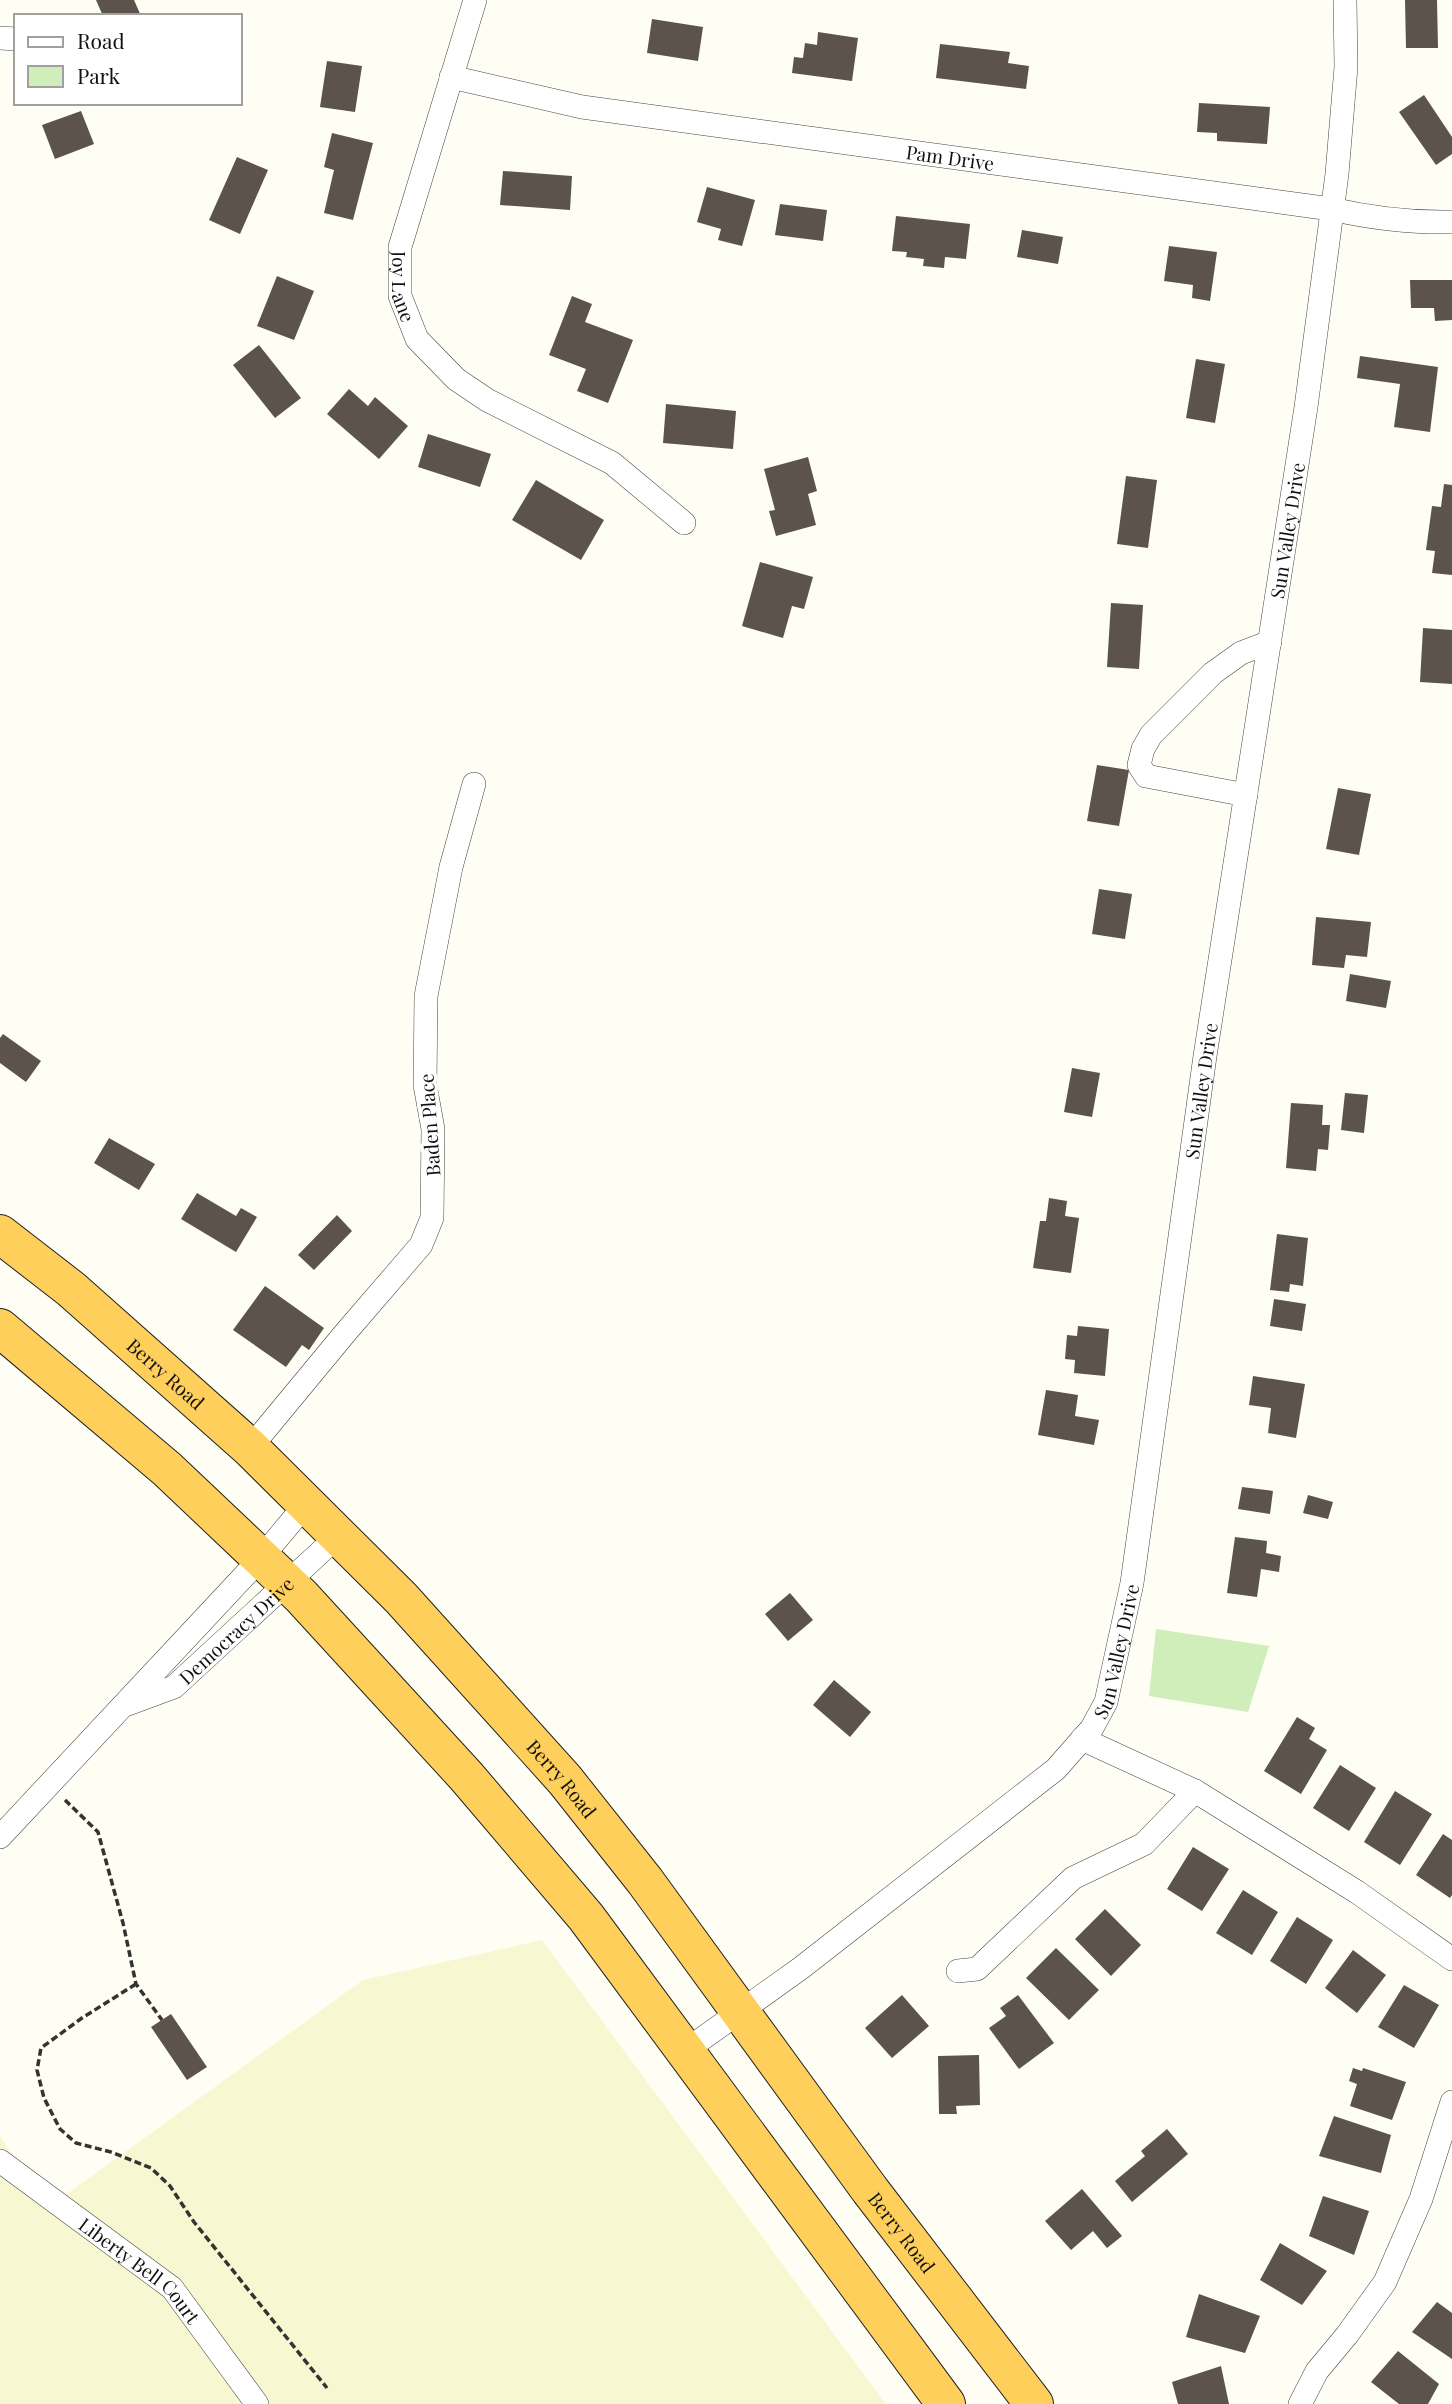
<svg xmlns="http://www.w3.org/2000/svg" width="1452" height="2404" font-family="'Playfair Display',serif">
<style>
.farmland{fill:#f7f8d1}
.green{fill:#cfeeba}
.building{fill:#5b534c}
.lines{fill:none;stroke-linecap:round;stroke-linejoin:round}
.minor-casing{stroke:#444;stroke-width:24}
.trunk-casing{stroke:#222;stroke-width:40}
.path{stroke:#333;stroke-width:3.5;stroke-dasharray:7 3.5;stroke-linecap:butt}
.minor{stroke:#fff;stroke-width:23}
.trunk{stroke:#ffcf5c;stroke-width:38}
.labels{text-anchor:middle;dominant-baseline:central;stroke-width:7;stroke-linejoin:round;paint-order:stroke}
.street-label{font-size:19px;fill:#111;stroke:#fff}
</style>
<rect width="100%" height="100%" fill="#fffef4"/>
<path class="farmland" d="M542 1940 886 2404H0V2136L46 2209 363 1980Z"/>
<path class="green" d="M1156 1629 1269 1646 1248 1712 1149 1696Z"/>
<path class="building" d="M96 0H134L141 16H103Z
M1405 0H1437L1438 48H1406Z
M652 19 703 27 698 61 647 53Z
M818 32 858 38 852 81 792 73 794 57 803 58 805 43 817 45Z
M940 44 1010 52 1008 63 1029 66 1026 89 936 78Z
M327 61 362 66 355 112 320 107Z
M1424 95 1452 137V154L1436 165 1399 112Z
M1199 103 1270 107 1267 144 1217 141V133L1197 132Z
M81 111 94 144 55 159 42 125Z
M332 133 373 143 353 220 324 213 334 170 324 167Z
M237 157 268 170 240 234 209 220Z
M503 171 572 176 570 210 500 205Z
M707 187 755 200 742 246 718 240 721 229 697 222Z
M780 204 827 210 823 241 775 235Z
M896 216 970 224 966 259 945 257 944 268 923 266 924 259 906 257 907 252 892 251Z
M1022 230 1063 237 1058 264 1017 257Z
M1169 246 1217 252 1210 301 1192 298 1193 285 1164 281Z
M277 276 314 291 294 340 257 326Z
M1410 280H1452V320L1435 321 1434 308H1411Z
M572 296 592 304 585 322 633 340 608 403 577 391 586 369 549 355Z
M259 345 301 398 275 418 233 365Z
M1360 356 1438 367 1430 432 1394 427 1400 384 1357 378Z
M1196 359 1225 364 1215 423 1186 418Z
M349 389 368 406 375 397 408 426 379 459 327 414Z
M666 404 736 411 733 449 663 443Z
M428 434 491 454 480 487 418 467Z
M808 457 817 491 808 494 816 525 776 536 769 511 775 510 764 469Z
M1126 476 1157 480 1148 548 1117 544Z
M536 480 604 520 581 560 512 520Z
M1444 484 1452 485V575L1432 573 1435 551 1426 550 1432 506 1441 507Z
M760 562 813 577 804 609 792 606 783 638 742 626Z
M1111 603 1143 605 1139 669 1107 667Z
M1423 628 1452 630V684L1420 682Z
M1097 765 1129 770 1119 826 1087 821Z
M1338 788 1371 794 1359 855 1326 849Z
M1099 889 1132 894 1125 939 1092 934Z
M1316 917 1371 922 1367 957 1346 955 1344 968 1312 965Z
M1350 974 1391 981 1386 1008 1346 1001Z
M3 1034 41 1061 26 1082 0 1063V1038Z
M1072 1068 1100 1073 1092 1117 1064 1112Z
M1345 1093 1368 1095 1364 1133 1341 1130Z
M1291 1103 1323 1105 1322 1125H1330L1328 1150 1318 1149 1316 1171 1286 1168Z
M109 1138 155 1164 139 1190 94 1163Z
M197 1193 236 1216 241 1208 257 1217 236 1252 181 1219Z
M1049 1198 1067 1201 1065 1216 1079 1218 1071 1273 1033 1268 1040 1221H1046Z
M337 1215 352 1231 314 1270 298 1255Z
M1277 1234 1308 1238 1303 1286 1290 1284 1289 1292 1270 1290Z
M265 1286 324 1328 309 1350 302 1345 286 1367 233 1330Z
M1274 1299 1306 1304 1302 1331 1270 1326Z
M1078 1326 1109 1329 1105 1376 1074 1373 1075 1360 1065 1359 1067 1335 1077 1336Z
M1253 1376 1305 1384 1296 1438 1268 1433 1271 1408 1249 1405Z
M1046 1390 1078 1395 1075 1416 1099 1420 1094 1445 1038 1435Z
M1242 1487 1273 1491 1270 1514 1238 1509Z
M1308 1495 1333 1502 1328 1519 1303 1513Z
M1235 1537 1267 1541 1266 1553 1281 1556 1279 1572 1261 1569 1257 1597 1227 1593Z
M790 1593 813 1620 788 1641 765 1614Z
M834 1680 871 1712 850 1737 813 1705Z
M1297 1717 1315 1728 1309 1739 1327 1750 1301 1794 1264 1771Z
M1340 1765 1376 1788 1349 1831 1313 1808Z
M1395 1791 1432 1814 1400 1865 1364 1842Z
M1443 1834 1452 1840V1895L1450 1898 1416 1875Z
M1193 1847 1229 1869 1202 1911 1167 1889Z
M1243 1890 1278 1912 1252 1955 1216 1933Z
M1105 1909 1141 1945 1111 1976 1075 1939Z
M1297 1917 1333 1940 1306 1984 1270 1961Z
M1056 1948 1099 1990 1069 2020 1026 1978Z
M1353 1950 1386 1975 1357 2013 1325 1988Z
M1404 1985 1439 2005 1414 2048 1378 2027Z
M902 1995 929 2026 892 2058 865 2028Z
M1018 1995 1054 2043 1019 2069 989 2028 1006 2016 1000 2008Z
M171 2014 207 2067 187 2080 151 2027Z
M979 2055 980 2105 956 2106 957 2114H939L938 2056Z
M1353 2068 1362 2071 1363 2068 1406 2082 1392 2120 1350 2106 1357 2084 1349 2081Z
M1334 2116 1391 2135 1381 2173 1319 2156Z
M1167 2129 1188 2154 1132 2202 1115 2181 1145 2156 1141 2151Z
M1082 2189 1122 2236 1107 2248 1093 2231 1071 2250 1045 2221Z
M1323 2196 1369 2211 1354 2255 1309 2236Z
M1280 2243 1327 2271 1302 2305 1260 2280Z
M1199 2294 1260 2316 1245 2353 1186 2337Z
M1437 2302 1452 2313V2359L1412 2332Z
M1398 2351 1439 2384 1428 2404H1399L1371 2382Z
M1221 2366 1229 2404H1178L1172 2382Z"/>
<g class="lines">
<defs>
<g id="minor">
<path id="s1" d="M475 0 400 247V296L417 339 456 379 487 400 612 463 684 523"/>
<path d="M0 38 16 39"/>
<path id="s2" d="M451 77 582 107 1331 209C1371 218 1411 223 1452 222"/>
<path d="M1246 795 1146 776 1139 765 1143 749 1151 735 1213 673 1241 653 1270 642"/>
<path d="M250 1448 346 1332 421 1245 432 1218 433 1129 425 1085 426 996 451 867 474 784"/>
<path id="s3" d="M128 1704 174 1687 338 1536"/>
<path d="M1082 1739 1195 1791 1357 1892 1452 1959"/>
<path d="M0 1837 261 1558 306 1504"/>
<path d="M958 1971 977 1969 1073 1878 1144 1844 1195 1791"/>
<path id="s4" d="M685 2051 801 1968 1056 1769 1092 1728 1106 1702 1132 1583 1205 1056 1306 407 1337 174 1346 67 1345 0"/>
<path id="s5" d="M0 2161 172 2288 257 2404"/>
<path d="M1300 2404 1317 2371 1347 2335 1385 2282 1421 2199 1452 2102"/>
</g>
<g id="trunk">
<path id="s6" d="M0 1234 71 1289 250 1448 401 1598 565 1780 645 1881 870 2190 1034 2404"/>
<path d="M0 1328 167 1469 301 1596 466 1776 586 1917 946 2404"/>
</g>
</defs>
<use href="#minor" class="minor-casing"/>
<use href="#trunk" class="trunk-casing"/>
<path class="path" d="M65 1800 98 1832 123 1923 136 1984 162 2020
M136 1984 82 2018 41 2048 37 2070 44 2098 60 2129 76 2143 111 2152 151 2168 170 2186 194 2222 327 2388"/>
<use href="#minor" class="minor"/>
<use href="#trunk" class="trunk"/>
</g>
<g class="labels">
<g class="street-label">
<text stroke="none"><textPath href="#s2" startOffset="506">Pam Drive</textPath></text>
<text stroke="none"><textPath href="#s1" startOffset="298">Joy Lane</textPath></text>
<text stroke="none"><textPath href="#s4" startOffset="1736">Sun Valley Drive</textPath></text>
<text stroke="none"><textPath href="#s4" startOffset="1169">Sun Valley Drive</textPath></text>
<text transform="translate(429 1125) rotate(-94)">Baden Place</text>
<text stroke="none"><textPath href="#s6" startOffset="217">Berry Road</textPath></text>
<text stroke="none"><textPath href="#s3" startOffset="133">Democracy Drive</textPath></text>
<text stroke="none"><textPath href="#s4" startOffset="602">Sun Valley Drive</textPath></text>
<text stroke="none"><textPath href="#s6" startOffset="784">Berry Road</textPath></text>
<text stroke="none"><textPath href="#s6" startOffset="1351">Berry Road</textPath></text>
<text stroke="none"><textPath href="#s5" startOffset="178">Liberty Bell Court</textPath></text>
</g>
</g>
<rect x="14" y="14" width="228" height="91" fill="#ffffff" stroke="#a0a0a0" stroke-width="2"/>
<rect x="28" y="37" width="35" height="10" fill="#ffffff" stroke="#a0a0a0" stroke-width="2"/>
<text x="77" y="49" font-size="21" fill="#111111">Road</text>
<rect x="28" y="66" width="35" height="21" fill="#cfeeba" stroke="#a0a0a0" stroke-width="2"/>
<text x="77" y="84" font-size="21" fill="#111111">Park</text>
</svg>
